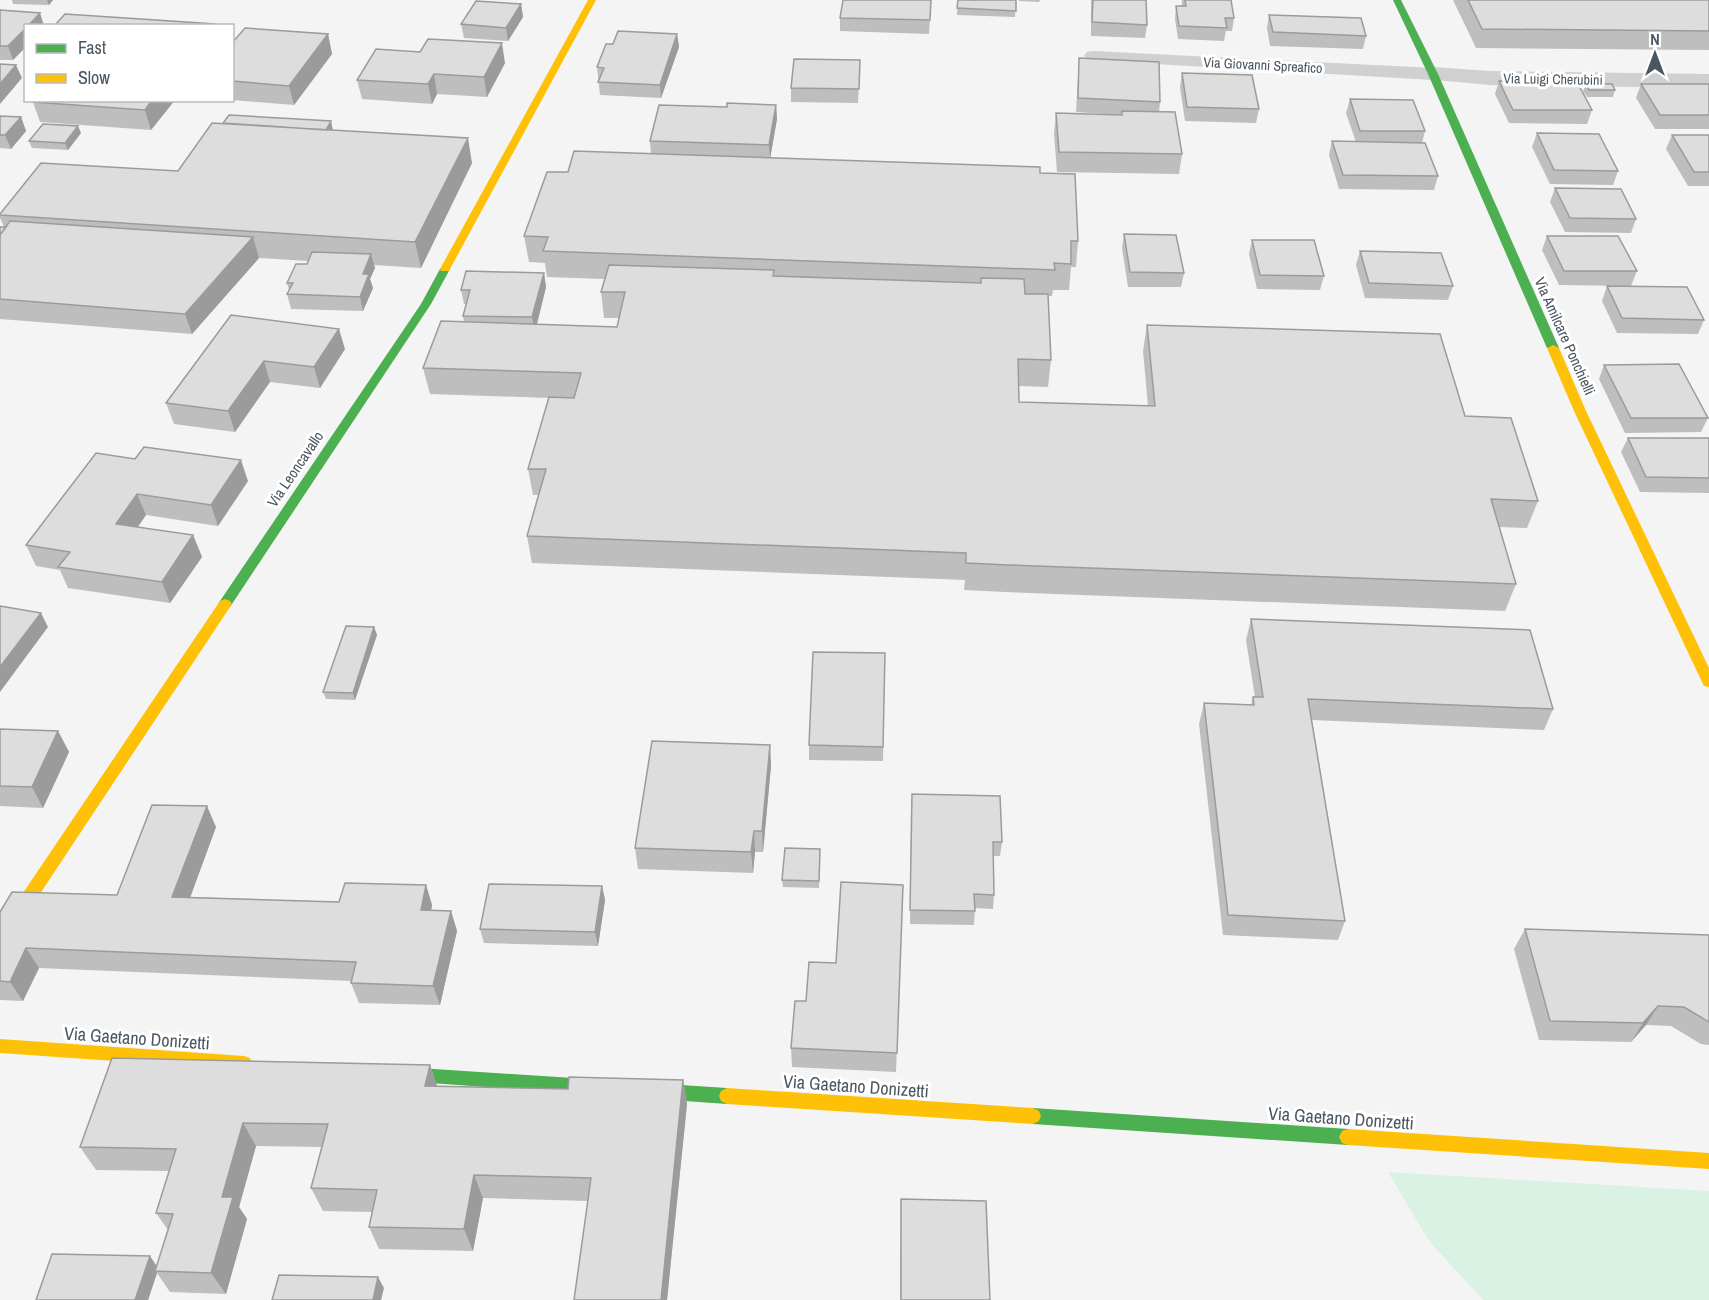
<svg xmlns="http://www.w3.org/2000/svg" width="1709" height="1300" font-family="'Archivo Narrow',sans-serif">
<style>
.green{fill:#d9f2e3}
.lines{fill:none;stroke-linecap:round;stroke-linejoin:round}
.lane{fill:#ced0d2;fill-rule:evenodd}
.street{fill:#ced0d2;fill-rule:evenodd}
.fast{fill:#4caf50;fill-rule:evenodd}
.slow{fill:#ffc107;fill-rule:evenodd}
.wall{fill:#bebebf}
.shaded-wall{fill:#9b9b9b}
.building{fill:#ddddde;stroke:#9b9b9b;stroke-width:1.5}
.labels{text-anchor:middle;dominant-baseline:central;stroke-width:6;stroke-linejoin:round;paint-order:stroke}
.far-street-label{font-size:14px;fill:#4a5661;stroke:#fff}
.street-label{font-size:15px;fill:#4a5661;stroke:#fff}
.near-street-label{font-size:18px;fill:#4a5661;stroke:#fff}
</style>
<rect width="100%" height="100%" fill="#f4f4f4"/>
<path class="green" d="M1388 1172 1709 1191V1300H1483L1429 1241Z"/>
<g class="lines">
<path class="lane" d="M1093 51 1433 68 1440 70 1442 74 1440 78 1433 80 1087 60 1084 56 1087 52Z"/>
<path class="street" d="M1433 67 1489 71 1709 74V88L1489 85 1425 79 1422 74 1425 69Z"/>
<path class="fast" d="M1393 0H1401L1438 74 1559 348 1557 350 1553 351 1547 348 1428 74Z
M445 266 450 269 431 304 230 607H220L218 604 220 601 421 304 440 269Z
M388 1066 727 1088 733 1091 735 1096 733 1101 727 1104 388 1080 382 1078 380 1073 382 1068Z
M1033 1108 1348 1129 1354 1131 1357 1137 1354 1143 1348 1145 1033 1124 1027 1121 1025 1116 1027 1111Z"/>
<path class="slow" d="M588 0H596L450 269 449 271H441L440 269Z
M1553 345 1559 348 1586 411 1709 668V687L1704 686 1702 682 1574 411 1547 348Z
M225 599 230 601 232 604 230 607 6 945 0 947V927L220 601Z
M0 1039 244 1056 250 1058 252 1063 250 1068 244 1070 0 1053Z
M727 1088 1033 1108 1039 1111 1041 1116 1039 1121 1033 1124 727 1104 721 1101 719 1096 721 1091Z
M1348 1129 1709 1153V1169L1348 1145 1342 1143 1339 1137 1342 1131Z"/>
</g>
<path class="wall" d="M12 0H53L49 5 13 4Z
M931 0 929 34 840 31V18Z
M958 0H1016L1015 17 957 15Z
M1019 0H1040L1039 2 1019 1Z
M1091 0H1146L1147 25 1145 38 1091 36Z
M1182 0H1231L1234 18 1232 31H1226L1224 41 1178 39 1175 19 1176 6H1182Z
M1453 0H1709V50L1476 48Z
M521 4 523 17 508 41 464 38 461 24Z
M0 10 40 13 44 26H26L13 60H0Z
M1269 15 1366 36 1363 49 1270 46 1267 28Z
M328 34 332 54 294 105 232 100V43Z
M677 34 679 47 661 98 600 95 597 67 613 44Z
M1079 58 1160 102 1159 112 1182 154 1179 174 1057 172 1054 133 1056 113 1121 115 1076 112Z
M860 60 858 103 791 102V88Z
M505 63 487 97 437 94 432 104 362 99 357 80Z
M1182 73 1259 109 1256 123 1185 121 1180 87Z
M1499 81 1592 110 1587 124 1509 123 1495 94Z
M1586 84 1615 90 1613 97H1587L1583 91Z
M1641 84H1709V129H1655L1636 98Z
M1350 99 1425 131 1422 143 1438 176 1434 190 1339 189 1329 155 1332 141 1356 142 1346 113Z
M175 100 151 130 40 122 33 102Z
M776 105 777 119 770 158 1040 173 1078 241 1076 267H1071L1069 290H1053L1052 296H1048L1051 360 1048 387 1019 386V402L1148 406 1143 351 1147 325 1465 416 1538 501 1527 528 1499 527 1516 584 1505 611 1005 592 964 590 965 580 532 563 527 536 538 495H533L528 469 549 398 430 394 423 368 464 322 463 316 466 304H464L461 290 544 273 546 287 537 324 617 327 619 318H604L601 292 604 279 547 277 545 263 529 262 524 236 568 172 651 154 650 141 727 107Z
M0 116 21 117 26 131 11 149 0 148Z
M333 130 472 163 421 268 374 265 375 268 370 279 373 288 363 311 291 309 287 294 289 290 287 283 307 264 308 261 259 258 192 334 0 319V227H4L0 218V215L178 171Z
M81 133 68 150 32 148 29 141Z
M1537 133 1618 171 1613 185 1550 184 1532 147Z
M1672 135H1709V186H1688L1666 149Z
M1555 188 1636 219 1631 233 1565 232 1550 202Z
M1124 234 1184 273 1181 287H1128L1122 248Z
M1547 236 1637 271 1631 286 1559 285 1542 250Z
M1252 240 1324 276 1320 290 1257 289 1249 254Z
M1360 251 1453 286 1448 300 1365 298 1356 265Z
M1607 286 1704 320 1698 334 1617 333 1602 301Z
M231 315 345 349 320 388 270 382 235 432 174 424 166 403Z
M1604 365 1708 418 1701 432 1625 433 1599 379Z
M1628 438H1709V493L1640 492 1621 452Z
M96 453 248 481 218 526 146 515 138 527 193 535 202 557 170 603 68 588 60 570 36 566 26 545Z
M1251 619 1553 709 1544 730 1312 720 1345 921 1338 940 1223 935 1199 724 1204 703 1251 705 1253 697H1255L1246 640Z
M374 627 377 635 355 700 326 699 323 692Z
M885 653 883 761 809 760V745Z
M0 729 58 731 69 752 43 808 0 806Z
M770 745 771 766 763 852H755L753 873 638 869 635 848Z
M911 809 1002 842 1000 856H993L994 895 993 909 975 908 974 925 910 924Z
M216 827 190 897 339 902 426 885 432 905 431 911H451L457 931 440 1005 359 1003 351 983 352 981 39 968 23 1001 0 1000V912L117 895Z
M820 849 819 888 783 887 782 880Z
M903 885 896 1072 792 1067 791 1048 806 1001Z
M602 886 605 900 598 946 484 943 480 929Z
M1525 929 1709 935V1045L1701 1044 1671 1026 1646 1025 1631 1042 1539 1040 1514 949Z
M430 1065 437 1086 568 1089 683 1080 687 1104 667 1300H574L588 1201 483 1198 473 1251 379 1249 369 1227 372 1212 323 1211 311 1188 322 1147 256 1146 239 1207 247 1219 226 1294 170 1292 157 1273 148 1300H36L157 1265 168 1230 156 1213 169 1171 96 1170 80 1147Z
M901 1199 990 1300H900Z"/>
<path class="shaded-wall" d="M47 0H53L49 5Z
M521 4 523 17 508 41 506 28Z
M40 13 44 26H28Z
M26 28V47L13 60 8 46Z
M328 34 332 54 294 105 289 86Z
M677 34 679 47 661 98 660 85Z
M502 43 505 63 487 97 484 77Z
M16 65 22 78 0 104V84Z
M434 74 437 94 432 104 428 84Z
M152 100H175L151 130 145 110Z
M776 105 777 119 770 159 769 145Z
M21 117 26 131 11 149 5 135Z
M331 121 334 135 319 140Z
M78 126 81 133 68 150 65 143Z
M468 138 472 163 421 268 415 242Z
M253 237 259 258 192 334 185 314Z
M371 254 375 268 370 279 373 288 363 311 360 297 363 274Z
M544 273 546 287 535 332 532 317Z
M339 329 345 349 320 388 314 367Z
M264 361 270 382 235 432 228 411Z
M241 460 248 481 218 526 211 505Z
M137 494 146 515 125 545 116 524Z
M193 535 202 557 170 603 162 582Z
M41 613 48 627 0 692V667Z
M374 627 377 635 355 700 353 693Z
M58 731 69 752 43 808 32 787Z
M770 745 771 766 763 852 762 831Z
M207 806 216 827 183 917 172 897Z
M754 831 755 852 753 873 751 852Z
M426 885 432 905 427 930 421 910Z
M602 886 605 900 598 946 595 932Z
M451 911 457 931 440 1005 433 986Z
M26 948 39 968 23 1001 10 982Z
M1658 1006 1646 1025 1631 1042 1643 1023Z
M430 1065 438 1089 425 1086Z
M683 1080 687 1104 667 1300H661Z
M243 1123 256 1146 239 1207 247 1219 226 1294 211 1273 222 1197Z
M474 1175 483 1198 473 1251 464 1229Z
M150 1256 158 1268 155 1271 157 1273 148 1300H135Z
M378 1277 384 1288 381 1300H373Z"/>
<path class="building" d="M843 0H931L930 20 840 18Z
M958 0H1016V11L957 8Z
M1093 0H1146L1147 25 1092 22Z
M1185 0H1231L1234 18H1225L1227 28 1179 26 1176 6H1186Z
M1468 0H1709V31L1482 29Z
M476 1 521 4 506 28 461 24Z
M0 10 40 13 28 26H26V28L8 46H0Z
M65 14 215 24 213 26H54Z
M1269 15 1361 18 1366 36 1273 32Z
M245 28 328 34 289 86 232 81V43Z
M618 31 677 34 660 85 598 82 604 68 597 67 606 44H613Z
M428 39 502 43 484 77 434 74 428 84 357 80 376 49 420 52Z
M1079 58 1159 62 1160 102 1078 98Z
M794 59 860 60 859 89 791 88Z
M0 64 16 65 0 84Z
M1182 73 1252 75 1259 109 1187 107Z
M1499 81 1577 82 1592 110H1513Z
M1586 84H1612L1615 90H1589Z
M1641 84H1709V115H1660Z
M1350 99 1413 100 1425 131H1360Z
M34 100H152L145 110 33 102Z
M727 103 776 105 769 145 650 141 659 105 727 107Z
M1122 111 1175 112 1182 154 1059 152 1056 113 1122 115Z
M229 115 331 121 326 130 223 123Z
M0 116 21 117 5 135H0Z
M212 123 468 138 415 242 0 215V214L41 163 178 171Z
M43 124 78 126 65 143 29 141Z
M1537 133 1599 134 1618 171 1554 170Z
M1672 135H1709V172H1694Z
M1332 141 1425 143 1438 176 1343 175Z
M574 151 1040 167V173L1075 174 1078 241H1071V264L1054 263 1055 270 543 251 548 237 524 236 547 172H568Z
M1555 188 1621 189 1636 219 1570 218Z
M10 221 253 237 185 314 0 299V235Z
M0 227H6L0 235Z
M1124 234 1176 235 1184 273 1130 272Z
M1547 236H1618L1637 271H1564Z
M1252 240H1314L1324 276 1260 275Z
M1360 251 1441 253 1453 286 1369 283Z
M312 252 371 254 363 274H369L360 297 287 294 293 283H287L296 264H307Z
M609 265 774 270 773 276 981 283V278L1024 279 1025 294H1048L1051 360 1018 359 1019 402 1155 406 1147 325 1440 334 1465 416 1511 418 1538 501 1491 499 1516 584 1008 565 966 563V553L527 536 546 469H528L549 397 574 398 581 373 423 368 441 321 617 327 625 292H601Z
M466 271 544 273 532 317 463 316 470 290H461Z
M1607 286 1687 287 1704 320 1622 318Z
M231 315 339 329 314 367 264 361 228 411 166 403Z
M1679 364 1708 418H1631L1604 365Z
M1628 438H1709V478L1646 477Z
M144 447 241 460 211 505 137 494 116 524 193 535 162 582 58 567 70 552 26 545 96 453 135 459Z
M0 606 41 613 0 667Z
M1251 619 1530 630 1553 709 1308 699 1345 921 1228 915 1204 703 1254 705 1253 697H1263Z
M346 626 374 627 353 693 323 692Z
M813 652 885 653 883 747 809 745Z
M0 729 58 731 32 787 0 786Z
M652 741 770 745 762 831H754L751 852 635 848Z
M912 794 1000 796 1002 842H993L994 895 974 894 975 911 910 910Z
M152 805 207 806 172 897 339 902 345 883 426 885 421 910 451 911 433 986 351 983 356 962 26 948 10 982 0 981V912L12 892 117 895Z
M785 848 820 849 819 881 782 880Z
M841 882 903 885 897 1053 791 1048 795 1001H806L809 962 836 963Z
M489 884 602 886 595 932 480 929Z
M1525 929 1709 935V1022L1684 1007 1658 1006 1643 1023 1550 1021Z
M112 1058 430 1065 425 1086 568 1089 569 1077 683 1080 661 1300H574L591 1178 474 1175 464 1229 369 1227 377 1190 311 1188 328 1124 243 1123 222 1197H233L211 1273 155 1271 173 1214 156 1213 176 1149 80 1147Z
M901 1199 986 1201 990 1300H901Z
M52 1254 150 1256 135 1300H36Z
M279 1275 378 1277 373 1300H272Z"/>
<g class="labels">
<g class="far-street-label">
<text transform="translate(1263 65) rotate(3)">Via Giovanni Spreafico</text>
<text transform="translate(1553 79) rotate(1)">Via Luigi Cherubini</text>
</g>
<g class="street-label">
<text transform="translate(1565 336) rotate(66)">Via Amilcare Ponchielli</text>
<text transform="translate(295 469) rotate(-56)">Via Leoncavallo</text>
</g>
<g class="near-street-label">
<text transform="translate(137 1038) rotate(4)">Via Gaetano Donizetti</text>
<text transform="translate(856 1086) rotate(4)">Via Gaetano Donizetti</text>
<text transform="translate(1341 1118) rotate(4)">Via Gaetano Donizetti</text>
</g>
</g>
<rect x="24" y="24" width="210" height="78" fill="#ffffff" stroke="#b7bbc0" stroke-width="1.5"/>
<rect x="36" y="44" width="30" height="9" fill="#4caf50" stroke="#b7bbc0" stroke-width="1.5"/>
<text x="78" y="54" font-size="18" fill="#4a5661">Fast</text>
<rect x="36" y="74" width="30" height="9" fill="#ffc107" stroke="#b7bbc0" stroke-width="1.5"/>
<text x="78" y="84" font-size="18" fill="#4a5661">Slow</text>
<g transform="translate(1655 54)" stroke="#ffffff" stroke-width="4.5" paint-order="stroke">
<path d="M0-4.5L10 22L0 15L-10 22Z" fill="#4a5661"/>
<text y="-9" font-size="16" font-weight="bold" text-anchor="middle" fill="#4a5661">N</text>
</g>
</svg>
